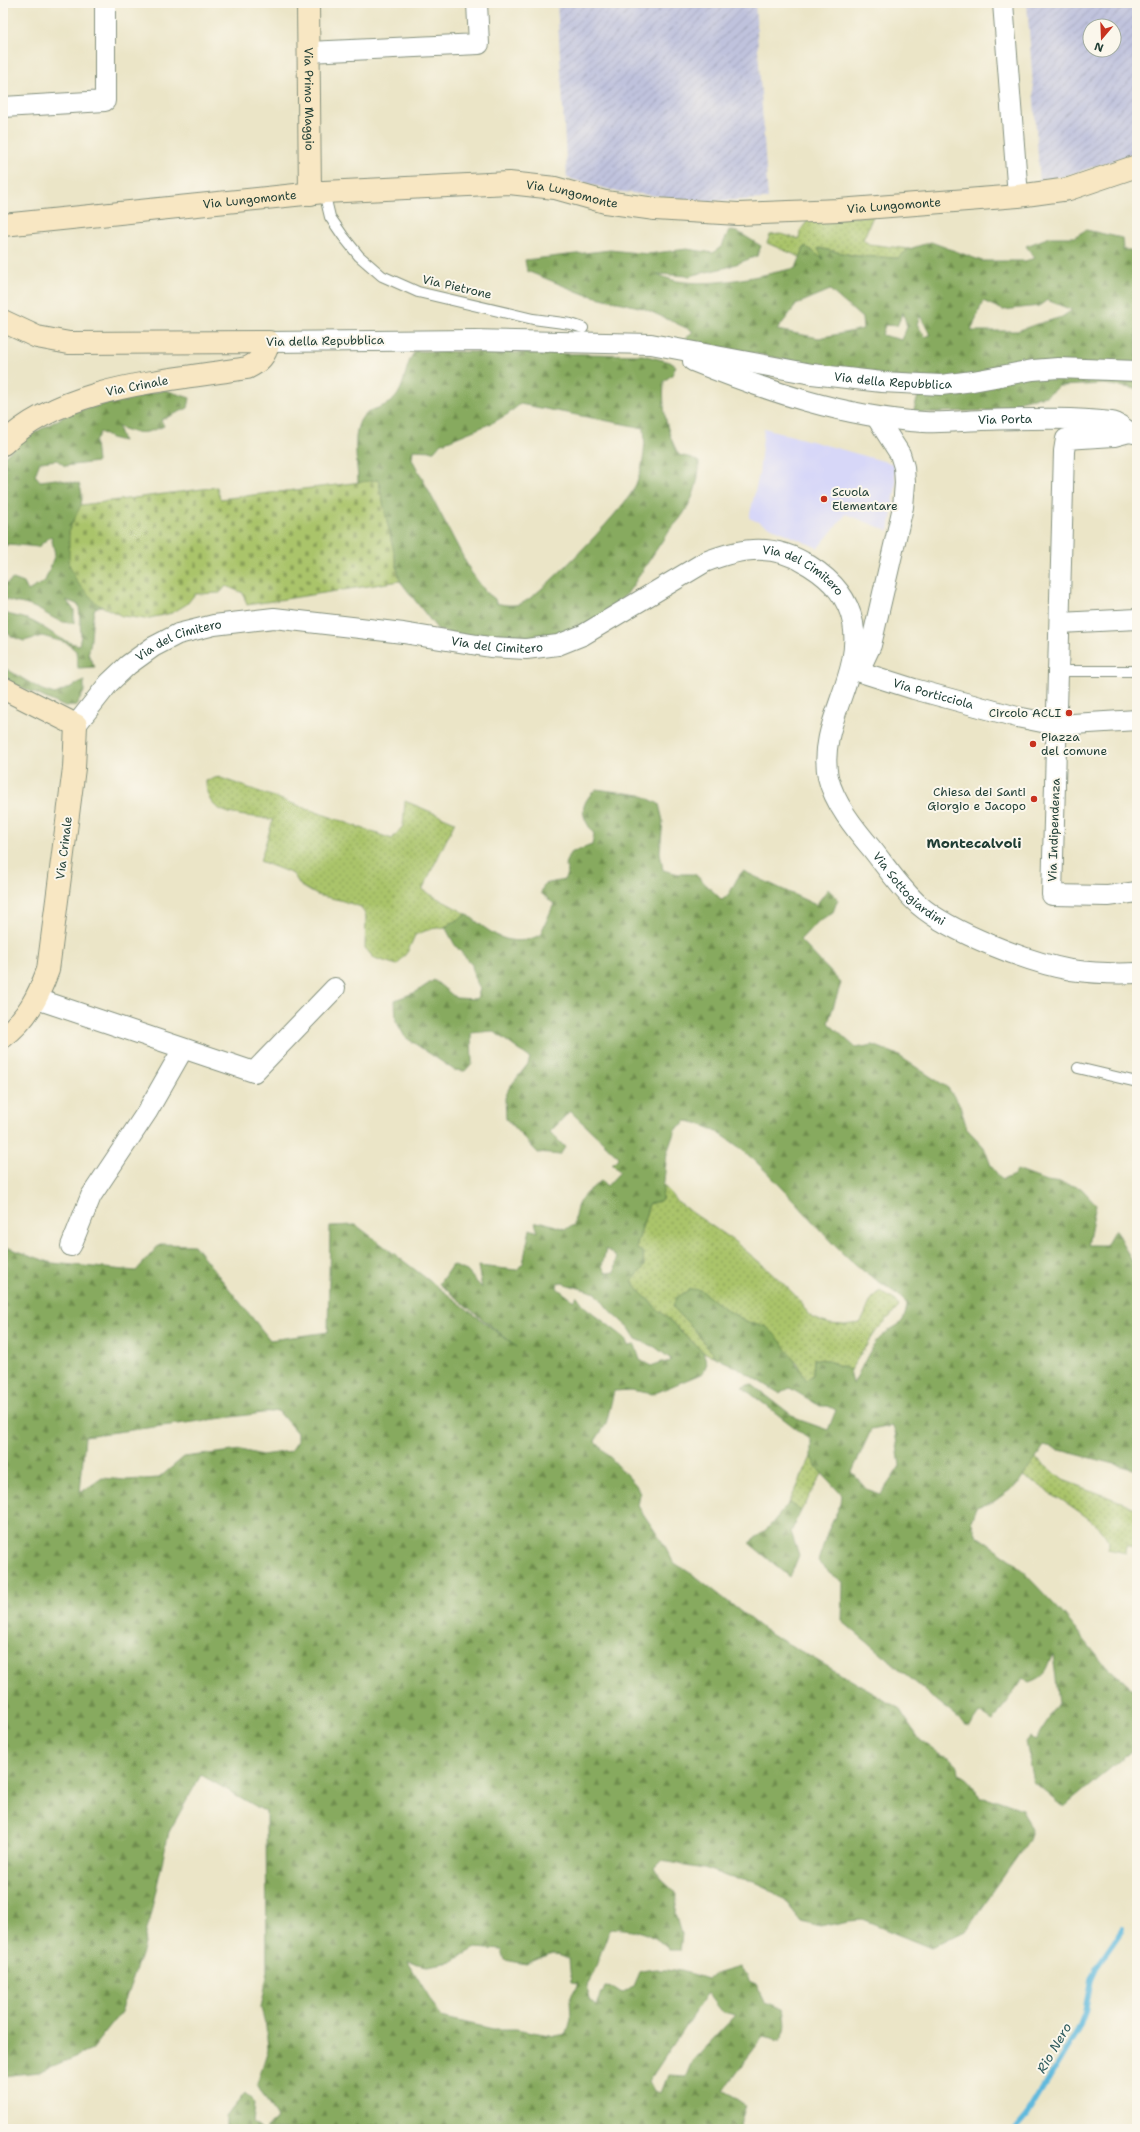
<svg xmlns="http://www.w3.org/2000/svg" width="1140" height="2132" font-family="'Shantell Sans',sans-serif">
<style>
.built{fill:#d7d7f8}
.industrial{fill:url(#industrial-furrows);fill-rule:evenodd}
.grass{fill:url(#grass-dots);stroke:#64804f}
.forest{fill:url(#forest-firs);stroke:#537449;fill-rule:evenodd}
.cemetery{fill:url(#cemetery-stones);stroke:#64804f}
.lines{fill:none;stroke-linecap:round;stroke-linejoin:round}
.stream{stroke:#5fb9dd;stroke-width:5.5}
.lane-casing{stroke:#85917e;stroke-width:12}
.street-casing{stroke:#85917e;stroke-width:22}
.secondary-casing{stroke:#85917e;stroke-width:24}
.lane{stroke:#fff;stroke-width:10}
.street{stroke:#fff;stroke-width:20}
.secondary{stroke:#f8e7c3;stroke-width:22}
.poi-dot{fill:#c8321e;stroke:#fbf7ec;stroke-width:1.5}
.labels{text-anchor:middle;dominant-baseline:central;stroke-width:4;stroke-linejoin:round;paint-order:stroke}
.street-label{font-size:12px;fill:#1f3d34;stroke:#fbf7ec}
.poi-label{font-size:12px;fill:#1f3d34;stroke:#fbf7ec;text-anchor:start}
.water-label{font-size:13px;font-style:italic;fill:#2f5c5e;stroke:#fbf7ec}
.quarter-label{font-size:14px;font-weight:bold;fill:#1f3d34;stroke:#fbf7ec}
</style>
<defs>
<pattern id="industrial-furrows" width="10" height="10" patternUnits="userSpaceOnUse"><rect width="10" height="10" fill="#bfc2dd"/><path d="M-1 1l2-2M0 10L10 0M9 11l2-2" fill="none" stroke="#9b9fb4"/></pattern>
<pattern id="grass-dots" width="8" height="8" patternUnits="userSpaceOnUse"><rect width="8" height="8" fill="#aac46a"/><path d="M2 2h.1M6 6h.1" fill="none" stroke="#8aa058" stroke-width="1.8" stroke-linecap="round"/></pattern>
<pattern id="forest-firs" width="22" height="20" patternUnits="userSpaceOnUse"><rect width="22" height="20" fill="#87aa5e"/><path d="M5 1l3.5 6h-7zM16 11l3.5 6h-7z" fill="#6e8c4e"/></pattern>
<pattern id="cemetery-stones" width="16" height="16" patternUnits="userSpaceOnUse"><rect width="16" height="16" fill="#aac46a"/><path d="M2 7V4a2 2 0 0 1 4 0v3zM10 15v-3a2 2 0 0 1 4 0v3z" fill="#8aa058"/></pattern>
</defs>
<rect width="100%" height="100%" fill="#fbf7ec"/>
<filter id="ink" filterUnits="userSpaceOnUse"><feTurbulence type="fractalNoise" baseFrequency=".025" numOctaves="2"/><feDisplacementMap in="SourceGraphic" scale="8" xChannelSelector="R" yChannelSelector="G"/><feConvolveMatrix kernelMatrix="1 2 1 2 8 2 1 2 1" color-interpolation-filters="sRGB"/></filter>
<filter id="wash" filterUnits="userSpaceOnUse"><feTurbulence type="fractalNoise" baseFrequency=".012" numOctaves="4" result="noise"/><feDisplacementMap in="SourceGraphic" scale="16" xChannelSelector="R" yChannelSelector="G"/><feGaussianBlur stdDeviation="0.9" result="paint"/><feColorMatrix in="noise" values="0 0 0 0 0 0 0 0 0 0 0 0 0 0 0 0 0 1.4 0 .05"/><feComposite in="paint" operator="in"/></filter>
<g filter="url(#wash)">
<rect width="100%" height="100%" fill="#ebe5c7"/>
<path class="built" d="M764 428 894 464 896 485 889 531 846 514 818 548 749 518 759 474Z"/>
<path class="industrial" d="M557 3H755L768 199 707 201 675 198 615 191 567 178Z
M1027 3H1137V153L1040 184ZM1090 26H1114V50H1090Z"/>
<path class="grass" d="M873 216 863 240 869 244 909 249 898 258 857 256 819 248 824 260 805 247 800 257 767 243 770 235 781 234 799 239 800 231 809 219Z
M218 777 392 839 403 826 405 801 455 822 422 890 467 914 445 927 430 929 415 935 408 951 397 965 374 958 365 948 366 916 361 907 340 900 317 895 301 886 293 874 260 861 273 820C246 813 205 821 206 781Z
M662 1183 677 1202 735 1242 769 1270 796 1296 812 1318 829 1324 845 1325 860 1323C868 1312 868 1298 880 1291L896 1301 899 1307 877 1330 850 1370 826 1360 814 1359 813 1375 806 1380 798 1363 765 1327 752 1324 737 1316 712 1300 701 1290 673 1307 694 1329 715 1357 703 1352 641 1293 632 1281 644 1267 643 1253 636 1248 649 1204 662 1200Z
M811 1457 822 1474 801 1511 789 1503Z
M1034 1457 1063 1480 1137 1508V1551L1127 1545 1126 1553 1108 1549C1108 1544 1108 1539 1105 1535 1098 1520 1039 1486 1023 1476Z"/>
<path class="forest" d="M729 230 740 233 761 246 757 256 728 267 689 276 656 274C663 276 670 280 677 281 717 287 757 276 796 268L805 246 823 259 818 248 857 256 898 258 909 249 931 242 982 261H1025L1035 258 1026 246 1050 237H1074L1086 230 1122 238 1123 250H1130L1137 253V389L1104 384 1059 386 1046 396 1023 400 1002 410 913 413 919 393 849 372 685 340 693 331 643 308 584 294 527 271 525 260 610 250 648 254 687 249 713 253 722 246ZM830 290 862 318 863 329 819 338 777 330 797 304ZM1047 300 1072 310 1062 317 1034 325 1017 331H971L983 301 1003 310 1039 306ZM903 312 907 327 902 340 882 335 885 325 897 326ZM920 316 931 335H930L925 337 917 324Z
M415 351 643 355 670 362 676 366 672 375 664 381C662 408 666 432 679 455L692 458 699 462C700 485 688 514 670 529L627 594 599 620 536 643 452 634 438 630 400 581 378 480 358 483C358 463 348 421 370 411 380 407 392 404 398 394 406 381 405 364 415 351ZM520 404 644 428C646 450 643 473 632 492 620 512 539 598 520 604 512 606 504 605 496 603L495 599 486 592 471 572 412 459 413 450 434 451 440 444 492 423 508 414Z
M165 390 190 398 188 408 161 420 164 426C144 435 138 434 118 427L123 441 111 438 100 432 95 442 97 462 65 466 57 460 40 462 35 475 40 481 56 479 79 484C87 503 77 513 69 530L97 604 102 606 95 608C90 624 93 639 88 654L95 667 78 668 76 651 67 643 42 636 24 641 13 637 3 630V612C10 616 19 616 27 619 46 626 59 642 79 645L81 636 79 605 66 600 74 610V623C57 624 48 613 33 607 24 603 13 603 3 598V581L6 584 13 579 24 583 28 591 45 581 55 554 51 536 38 547 9 544 3 547V458L25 438 72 412Z
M3 667 42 690 55 694 84 681V692L76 706H63L3 679Z
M596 789 641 795 659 804 663 821 660 852 663 870 679 874H695L722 900C734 892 733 881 743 871L816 905 828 889 838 899 833 912 816 923 800 940 841 983 828 1023 856 1048 873 1045 896 1054 948 1088 960 1105 967 1129 984 1147 991 1166 1002 1180 1014 1175 1017 1170 1046 1181 1063 1183 1081 1188 1096 1204 1088 1245H1106L1115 1229 1137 1271V1470L1044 1446 1017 1485 993 1502 976 1507 971 1521 977 1536 1013 1561 1065 1616 1102 1662 1137 1693V1746L1064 1807 1034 1782 1026 1742 1030 1737 1035 1740 1059 1703 1053 1654C1045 1670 1048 1675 1029 1682L1022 1678 993 1722 979 1713 970 1726 966 1725 842 1621 843 1582 829 1572 818 1561 828 1531 841 1503 842 1495 817 1468 811 1457V1440L742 1387 751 1384 797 1419 828 1430 836 1410 828 1406H820L790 1388 779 1393 738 1368 715 1357 694 1329 673 1307 676 1298 690 1289 701 1290C715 1303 732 1314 750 1323 754 1325 760 1324 765 1326 777 1333 800 1367 806 1380L813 1375 814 1359 826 1360 850 1370 853 1384C861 1370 870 1346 882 1336 897 1322 904 1329 907 1304L901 1297C882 1283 859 1270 842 1253 804 1216 740 1127 686 1121L675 1130 667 1153 662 1200 649 1204 636 1248 643 1253 644 1267 632 1281 641 1293 703 1352 707 1363 703 1373 653 1394 631 1390 614 1391 606 1424 595 1441 636 1485 640 1494 638 1506 665 1546 673 1562 698 1578 764 1630 898 1707 920 1740 940 1754 949 1757 958 1766 959 1774C971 1778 975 1788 980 1799L997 1800 1022 1809 1032 1831 1029 1840 965 1931 931 1948 862 1920 848 1921 820 1927 802 1922 785 1901 768 1888 755 1882 728 1877 704 1868 662 1861 655 1868 661 1879 677 1894 676 1914 682 1934 680 1950H669C650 1930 636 1930 610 1928L593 1974 587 1985 590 2000 597 2005 605 1987 614 1988 622 1993 633 1986 639 1972C666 1965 682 1971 707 1979L715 1974 739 1967 747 1975 749 1981 756 1984 765 2002 784 2009C786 2020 788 2031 780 2041L763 2037 723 2090 746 2106 739 2129H387L372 2124 369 2129H265L277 2119 257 2084 268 2049 266 2027 261 2008 267 1976 266 1812 201 1775 169 1832 142 1952 121 2012 91 2050 39 2072 3 2076V1246L52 1263 136 1271 160 1244 194 1245 270 1340 328 1332 330 1226 356 1225 517 1347 439 1284 452 1265 467 1271 482 1288 478 1266 517 1270 523 1263 530 1229 538 1232 535 1223 543 1222 565 1229 574 1225C576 1199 582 1196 601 1181L607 1186 620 1172 612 1164 619 1157 570 1111 550 1132 565 1147 560 1155 538 1153 506 1119 505 1098 509 1088 528 1064 530 1058 493 1031 471 1033 472 1063 465 1071 454 1070 405 1037 396 1021 395 1000 416 992 434 980 456 998 477 999 480 989 474 977 472 965 455 945 445 927 467 914C491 933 509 950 540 935L554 904 541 893 544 884 564 880 568 872 565 864 570 853 592 845 594 834C581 816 578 806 596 789ZM606 1249 617 1258 615 1272 606 1273 602 1266ZM558 1282 596 1293 609 1310 629 1328 636 1339 655 1347 671 1359 669 1363 662 1362 651 1366 640 1360 635 1345 628 1346 625 1338 585 1307 577 1296 574 1301 557 1288ZM278 1411 297 1433V1441L290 1451 262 1455 241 1450 184 1457 159 1478 126 1480 102 1478 80 1493 85 1436ZM892 1426 895 1431 900 1466 881 1494 866 1489 852 1472 871 1430ZM476 1948 502 1950 505 1960 526 1964 552 1953 569 1959 571 1983 578 1984 570 1998 571 2019 567 2034 555 2036 516 2029H493L441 2017 408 1962 427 1966 451 1962ZM708 1992 723 2012 736 2015 692 2061 686 2076 668 2075 661 2093 654 2091 649 2081Z
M789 1503 801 1511 791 1532 799 1555 790 1577 749 1543 768 1528Z
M245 2093 255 2103 253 2123 261 2129H226V2117Z"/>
<path class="cemetery" d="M378 480 400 581 247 605 243 593 226 586 220 593 195 594 187 604 172 613 145 619 122 616 97 604 77 582 69 564V530L81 505 217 487 220 499Z"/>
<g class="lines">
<path class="stream" d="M1015 2129 1026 2116 1079 2028 1085 2012 1091 1979 1096 1968 1122 1930"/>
</g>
</g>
<g filter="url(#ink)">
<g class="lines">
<defs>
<path id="lane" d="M324 192 330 217 343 236 359 256 382 276 418 292 533 319 571 324 583 328
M1058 671H1137
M1078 1068 1137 1082"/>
<g id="street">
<path d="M1003 3 1018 196"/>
<path d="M308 52 479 44 477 3"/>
<path d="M3 107 105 101V3"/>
<path id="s1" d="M269 342 474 340 651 344 812 374 882 382 941 385 973 381 1033 370 1058 368 1137 371"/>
<path id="s2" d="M693 361C767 391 844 417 924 422 942 423 962 421 981 420 1025 419 1068 417 1111 422 1121 423 1125 432 1134 433"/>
<path d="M1129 432 1114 436 1066 439 1064 451 1052 895 1108 896 1137 892"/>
<path d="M1060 623 1137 619"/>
<path id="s3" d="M851 669 914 689 1017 717 1057 725 1137 720"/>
<path d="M851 669 864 660 871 645 903 507 905 483 904 467 900 454 877 418"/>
<path id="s4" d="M76 725 109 683 128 665 153 647 178 634 214 625 274 618 403 633 490 647 526 649 558 645 583 635 705 562C743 547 775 543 810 566 832 580 848 597 853 623 863 677 817 724 828 777 834 803 855 829 872 849 887 868 901 889 919 905 950 932 1030 963 1071 970 1092 973 1115 974 1137 973"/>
<path d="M37 999 254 1072 335 988"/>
<path d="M71 1246 91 1196 147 1112 183 1049"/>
</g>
<g id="secondary">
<path id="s5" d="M308 3 310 194"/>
<path id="s6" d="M3 225 324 192 509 183 555 188 605 202 655 209 738 214 839 210 1018 196 1069 189 1137 166"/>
<path d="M3 321 37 337 69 343 269 342C265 356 260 362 247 368 167 381 64 385 3 444"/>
<path d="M3 688 76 725 74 768 48 970C38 997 27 1019 3 1037"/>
</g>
</defs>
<use href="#lane" class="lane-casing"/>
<use href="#street" class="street-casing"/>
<use href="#secondary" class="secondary-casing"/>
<use href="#lane" class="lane"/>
<use href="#street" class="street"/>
<use href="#secondary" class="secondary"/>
</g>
</g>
<g class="poi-dot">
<circle cx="824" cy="499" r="4"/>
<circle cx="1069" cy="713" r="4"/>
<circle cx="1033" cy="744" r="4"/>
<circle cx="1034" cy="799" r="4"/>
</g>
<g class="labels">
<g class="street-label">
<text stroke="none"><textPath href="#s5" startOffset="96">Via Primo Maggio</textPath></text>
<text stroke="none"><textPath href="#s6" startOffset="572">Via Lungomonte</textPath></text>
<text stroke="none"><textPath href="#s6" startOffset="248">Via Lungomonte</textPath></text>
<text stroke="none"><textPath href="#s6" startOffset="896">Via Lungomonte</textPath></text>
<text transform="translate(457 287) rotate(13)">Via Pietrone</text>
<text transform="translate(325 341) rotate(-1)">Via della Repubblica</text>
<text stroke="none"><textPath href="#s1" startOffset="627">Via della Repubblica</textPath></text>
<text transform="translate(137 386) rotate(-11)">Via Crinale</text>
<text stroke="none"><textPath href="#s2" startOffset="321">Via Porta</textPath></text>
<text stroke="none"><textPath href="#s4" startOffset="797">Via del Cimitero</textPath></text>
<text stroke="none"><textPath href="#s4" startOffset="137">Via del Cimitero</textPath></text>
<text stroke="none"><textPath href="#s4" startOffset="461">Via del Cimitero</textPath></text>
<text stroke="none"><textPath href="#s3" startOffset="86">Via Porticciola</textPath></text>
<text transform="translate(1054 830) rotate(-88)">Via Indipendenza</text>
<text transform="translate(64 848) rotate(-83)">Via Crinale</text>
<text stroke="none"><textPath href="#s4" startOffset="1173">Via Sottogiardini</textPath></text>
</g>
<g class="poi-label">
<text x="832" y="492">Scuola<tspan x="832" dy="14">Elementare</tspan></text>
<text x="1061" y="713" text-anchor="end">Circolo ACLI</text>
<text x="1041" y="737">Piazza<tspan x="1041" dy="14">del comune</tspan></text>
<text x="1026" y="792" text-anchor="end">Chiesa dei Santi<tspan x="1026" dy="14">Giorgio e Jacopo</tspan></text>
</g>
<g class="water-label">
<text transform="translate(1054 2048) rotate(-60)">Rio Nero</text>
</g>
<g class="quarter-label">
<text x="974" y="843">Montecalvoli</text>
</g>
</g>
<rect width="1140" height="2132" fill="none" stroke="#fbf7ec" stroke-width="16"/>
<g transform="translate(1102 38) rotate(199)"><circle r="19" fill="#fbf7ec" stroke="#a3ada2"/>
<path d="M0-3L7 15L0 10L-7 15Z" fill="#c8321e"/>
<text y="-6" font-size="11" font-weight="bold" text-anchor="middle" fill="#1f3d34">N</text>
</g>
</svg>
